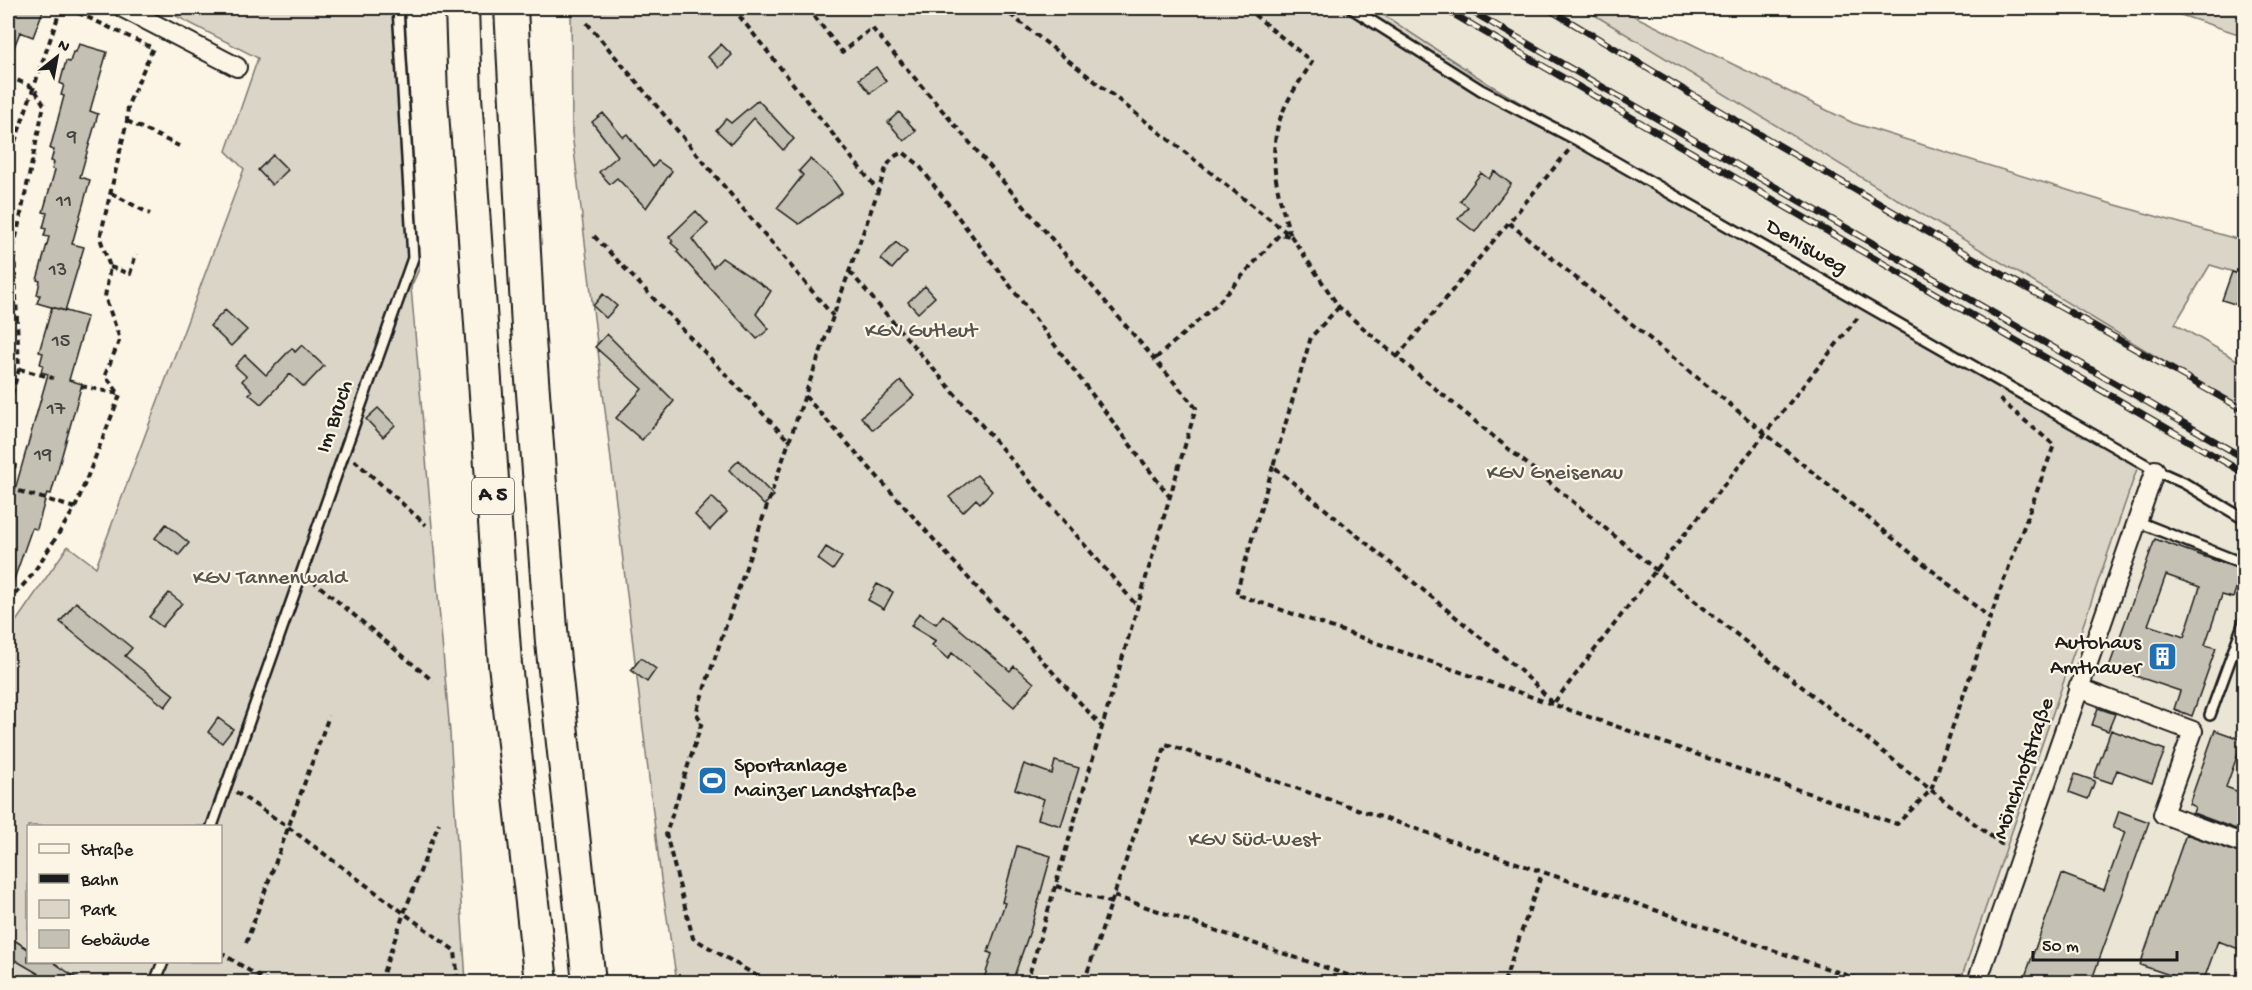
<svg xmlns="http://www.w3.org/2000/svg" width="2252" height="990" font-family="'Gochi Hand',sans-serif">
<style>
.built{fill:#ebe5d6}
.green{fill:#dbd5c8;stroke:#7c7872;stroke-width:1.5;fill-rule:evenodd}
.building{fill:#c4c0b3;stroke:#1c1c1c;stroke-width:1.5;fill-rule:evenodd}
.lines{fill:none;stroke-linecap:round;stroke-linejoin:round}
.service-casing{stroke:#1c1c1c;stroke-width:14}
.minor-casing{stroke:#1c1c1c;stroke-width:22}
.motorway-casing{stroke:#1c1c1c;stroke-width:36}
.path{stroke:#1c1c1c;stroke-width:4;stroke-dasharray:6 4.5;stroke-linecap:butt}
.service{stroke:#fcf5e5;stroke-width:9}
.minor{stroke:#fcf5e5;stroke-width:18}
.motorway{stroke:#fcf5e5;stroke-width:32}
.rail-casing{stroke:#1c1c1c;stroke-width:7}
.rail{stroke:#fcf5e5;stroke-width:4.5;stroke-dasharray:14;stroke-linecap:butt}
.labels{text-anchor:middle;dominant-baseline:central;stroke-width:4.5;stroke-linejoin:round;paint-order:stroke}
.number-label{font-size:20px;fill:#464542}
.shield{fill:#fcf5e5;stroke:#5f5d58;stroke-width:1.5}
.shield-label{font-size:21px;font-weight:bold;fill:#1c1c1c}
.street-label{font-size:22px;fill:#1c1c1c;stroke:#fcf5e5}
.park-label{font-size:22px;fill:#555450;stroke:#fcf5e5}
.poi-label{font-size:22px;fill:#1c1c1c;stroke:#fcf5e5;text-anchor:end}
</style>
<rect width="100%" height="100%" fill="#fcf5e5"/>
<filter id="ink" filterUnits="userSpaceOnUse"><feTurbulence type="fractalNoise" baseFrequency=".0167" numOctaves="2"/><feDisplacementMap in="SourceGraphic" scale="12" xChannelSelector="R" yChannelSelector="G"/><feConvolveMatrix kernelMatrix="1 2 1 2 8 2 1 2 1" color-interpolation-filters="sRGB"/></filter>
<g filter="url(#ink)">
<path class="built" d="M1373 8H1583L2244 410V982H1960L2137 466 1487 83Z"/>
<path class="green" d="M179 8H404L419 269 411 287 450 733 466 982H8V633L68 546 96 567 244 169 226 151 258 58 176 16ZM28 826H220V962H28Z
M571 8H1373L1487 83 2138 466 1960 982H677L661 879 572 133Z
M1583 8H1618L1853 123 2109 203 2244 241V275L2210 265 2175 324 2244 364V410Z
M2160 8H2231L2244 12V36Z"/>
<path class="building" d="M8 8H44L33 37 20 32 9 60Z
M79 44 107 52 90 111 98 114 80 177 90 180 72 244 84 247 65 311 37 303 40 295H37L40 281 37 280 49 237 44 236 46 229 43 228 47 213 43 212 55 170 52 169 54 162 51 161 54 150 50 149 64 96 61 95 64 85 60 83 66 61 70 62 73 52H76Z
M721 44 732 55 719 68 708 57Z
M876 67 886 81 870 93 859 79Z
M758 100 794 139 783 150 754 118 731 144 716 130 726 119 731 123Z
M899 112 916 131 904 141 888 122Z
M603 113 623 137 627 134 653 167 658 161 672 171 646 208 617 178 610 184 599 172 618 156 592 122Z
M273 155 288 170 272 185 258 170Z
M810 159 831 177 842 193 799 224 777 208 803 175 799 171Z
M1494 171 1511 184 1475 232 1458 219 1468 207 1460 201 1481 173 1489 179Z
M696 211 708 224 692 239 713 267 722 258 771 291 756 314 769 329 757 339 677 252 679 250 671 243 673 241 669 237Z
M896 242 907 252 892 269 881 259Z
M2232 272 2244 276V307L2222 300Z
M925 286 935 297 918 313 908 302Z
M603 294 617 306 606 318 593 306Z
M52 307 87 317 69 380 82 384 51 494 47 493 37 529 32 528 10 591H8V514L48 374 41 372 43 365 40 364 43 353 39 352Z
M225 310 247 330 231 346 210 326Z
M607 334 674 401 642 440 616 418 642 389 595 347Z
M302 345 324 366 304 387 290 374 261 404 249 394 252 391 242 381 246 376 235 366 245 355 266 375 292 348 295 352Z
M901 381 914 396 873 430 861 417Z
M378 408 395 425 383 437 366 419Z
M739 460 774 496 764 505 729 470Z
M977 475 992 491 980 503 976 499 963 512 949 497Z
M712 497 727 512 710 530 695 515Z
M166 524 189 543 179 555 155 538Z
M2155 539 2242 570 2233 598 2222 595 2205 645 2216 648 2192 716 2174 709 2180 691 2109 667ZM2166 575 2200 587 2184 637 2148 625Z
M826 547 842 557 833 570 818 559Z
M877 584 893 592 884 609 868 600Z
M169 593 182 603 162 627 149 617Z
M76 602 132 648 125 656 174 695 165 707 60 622Z
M919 613 936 624 943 615 1010 671 1014 666 1034 683 1014 707 952 653 948 659 932 645 936 641 911 626Z
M641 658 656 669 647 682 631 670Z
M2098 708 2115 714 2108 731 2092 725Z
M218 718 233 729 222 743 208 732Z
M2111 730 2165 750 2152 783 2117 770 2112 783 2094 777Z
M2215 730 2243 740 2226 787 2244 794V832L2193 813 2195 807 2189 804Z
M1055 761 1079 768 1061 826 1038 819 1044 799 1015 789 1024 764 1052 774Z
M2075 774 2095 781 2088 799 2069 792Z
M2119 811 2149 822 2091 982H2023L2062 874 2104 890 2125 832 2113 828Z
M2186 834 2244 855V951L2218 941 2203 982H2191L2140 965Z
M1017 846 1051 856 1031 928 1012 982H983L992 954 988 952 1005 903 1002 902Z
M8 936 28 949V962H53L82 982H48L38 976 39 974 8 956Z"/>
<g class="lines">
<defs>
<path id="service" d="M1351 8 1481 90 1577 140 2155 470 2184 483 2244 519
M2136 521 2244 564
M2210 715 2244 622
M212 826 413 258 398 8
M155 982 163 962"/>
<path id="minor" d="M123 8 237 67
M2078 688 2193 731 2163 814 2244 844
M1977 982 2155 470"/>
<path id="motorway" d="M462 8 465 97 505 664 541 982
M511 8 528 327 552 642 589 982"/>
</defs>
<use href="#service" class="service-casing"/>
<use href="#minor" class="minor-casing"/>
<use href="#motorway" class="motorway-casing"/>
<path class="path" d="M733 8 878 191
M808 8 842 52 872 28 1196 408 1027 982
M1002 8 1291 236 1339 307 1397 357 1656 570 1931 790 2005 847
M1246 8 1312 62C1303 77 1291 93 1284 109 1265 151 1277 194 1291 236
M587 23 833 316
M8 76 34 88 44 105 14 247 19 369 8 408
M127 121 179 146
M8 162 61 8
M111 193 150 214
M1509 223 1990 618
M594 236 790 442
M110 267 130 274 136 254
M850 272 1138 607
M1339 307 1311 337 1273 466 1515 666 1539 688 1553 704 1656 570 1859 316
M1397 357 1569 150
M1156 358 1216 305 1280 234 1290 236
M19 369 53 378
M81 386 119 394
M805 396 1102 727
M8 454 15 465 8 492
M354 460 426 525
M1273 466 1236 594 1897 824 1931 790 1990 618 2054 445 1999 399
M9 488 75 508
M312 580 433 681
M8 602 32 575 75 508 120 395 105 375 120 339 105 297 110 267 100 238 127 121 128 105 153 48 68 8
M236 792 288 827 455 951 458 982
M1056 886 1112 903
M1114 896 1368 982
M246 943 329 716
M220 952 267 982
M380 982 404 913 439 823
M767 982 693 938 666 834 702 722 696 713 805 395 878 191C883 178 887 154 904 153L918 164 1169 496
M1084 982 1166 744 1867 982
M1504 982 1542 873"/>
<use href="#service" class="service"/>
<use href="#minor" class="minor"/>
<use href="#motorway" class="motorway"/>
<defs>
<path id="rail" d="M1443 8 2244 473
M1466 8 2244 458
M1547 8 1704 102 1959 250 2244 410"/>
</defs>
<use href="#rail" class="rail-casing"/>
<use href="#rail" class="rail"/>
</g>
</g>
<defs>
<symbol id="building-square" viewBox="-11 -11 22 22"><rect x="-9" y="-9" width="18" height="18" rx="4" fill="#1f6fb2" stroke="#fcf5e5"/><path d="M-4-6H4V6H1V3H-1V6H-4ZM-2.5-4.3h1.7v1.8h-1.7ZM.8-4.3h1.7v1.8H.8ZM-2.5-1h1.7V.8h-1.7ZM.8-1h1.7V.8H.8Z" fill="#fff"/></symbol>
<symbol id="stadium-square" viewBox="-11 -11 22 22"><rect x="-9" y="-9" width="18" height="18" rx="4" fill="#1f6fb2" stroke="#fcf5e5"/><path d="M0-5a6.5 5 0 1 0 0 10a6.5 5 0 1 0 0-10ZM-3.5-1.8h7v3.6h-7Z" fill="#fff"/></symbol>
</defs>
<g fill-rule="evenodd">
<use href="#building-square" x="2146" y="640" width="33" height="33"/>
<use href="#stadium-square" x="696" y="764" width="33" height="33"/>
</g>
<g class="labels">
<g class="number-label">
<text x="72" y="138">9</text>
<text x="64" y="202">11</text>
<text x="58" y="271">13</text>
<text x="61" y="342">15</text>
<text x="56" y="410">17</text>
<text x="43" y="456">19</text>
</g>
<rect class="shield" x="472" y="478" width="42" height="36" rx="4.5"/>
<g class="shield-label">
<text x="493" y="496">A 5</text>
</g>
<g class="street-label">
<text transform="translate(1806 248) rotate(30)">Denisweg</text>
<text transform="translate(336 417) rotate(-71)">Im Bruch</text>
<text transform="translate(2025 769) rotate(-71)">Mönchhofstraße</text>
</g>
<g class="park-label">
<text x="921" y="332">KGV Gutleut</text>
<text x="1555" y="474">KGV Gneisenau</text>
<text x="270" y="579">KGV Tannenwald</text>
<text x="1254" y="841">KGV Süd-West</text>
</g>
<g class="poi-label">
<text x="2141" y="644">Autohaus<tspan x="2141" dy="25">Amthauer</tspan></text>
<text x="734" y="767" text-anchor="start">Sportanlage<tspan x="734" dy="25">Mainzer Landstraße</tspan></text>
</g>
</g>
<rect width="2252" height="990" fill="none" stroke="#fcf5e5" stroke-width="30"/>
<rect x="15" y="15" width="2222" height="960" fill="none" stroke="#1c1c1c" stroke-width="2" filter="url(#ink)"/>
<rect x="27" y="825" width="195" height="138" fill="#fcf5e5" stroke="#a29e95" stroke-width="1.5"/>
<rect x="39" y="844" width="30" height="9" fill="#fcf5e5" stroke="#a29e95" stroke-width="1.5"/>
<text x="81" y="855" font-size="18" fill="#1c1c1c">Straße</text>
<rect x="39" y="874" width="30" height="9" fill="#1c1c1c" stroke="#a29e95" stroke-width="1.5"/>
<text x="81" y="885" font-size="18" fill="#1c1c1c">Bahn</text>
<rect x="39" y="900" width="30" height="18" fill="#dbd5c8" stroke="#a29e95" stroke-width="1.5"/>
<text x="81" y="915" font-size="18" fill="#1c1c1c">Park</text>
<rect x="39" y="930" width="30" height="18" fill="#c4c0b3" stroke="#a29e95" stroke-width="1.5"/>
<text x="81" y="945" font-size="18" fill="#1c1c1c">Gebäude</text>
<g transform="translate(57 57) rotate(31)" stroke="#fcf5e5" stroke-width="4.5" paint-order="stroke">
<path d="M0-4.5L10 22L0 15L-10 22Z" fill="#1c1c1c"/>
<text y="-9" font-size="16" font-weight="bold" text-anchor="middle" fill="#1c1c1c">N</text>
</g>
<path d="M2033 951v9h144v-9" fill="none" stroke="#1c1c1c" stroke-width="3"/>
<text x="2042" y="951" font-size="18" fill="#1c1c1c" stroke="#fcf5e5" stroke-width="4.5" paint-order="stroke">50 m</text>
</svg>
